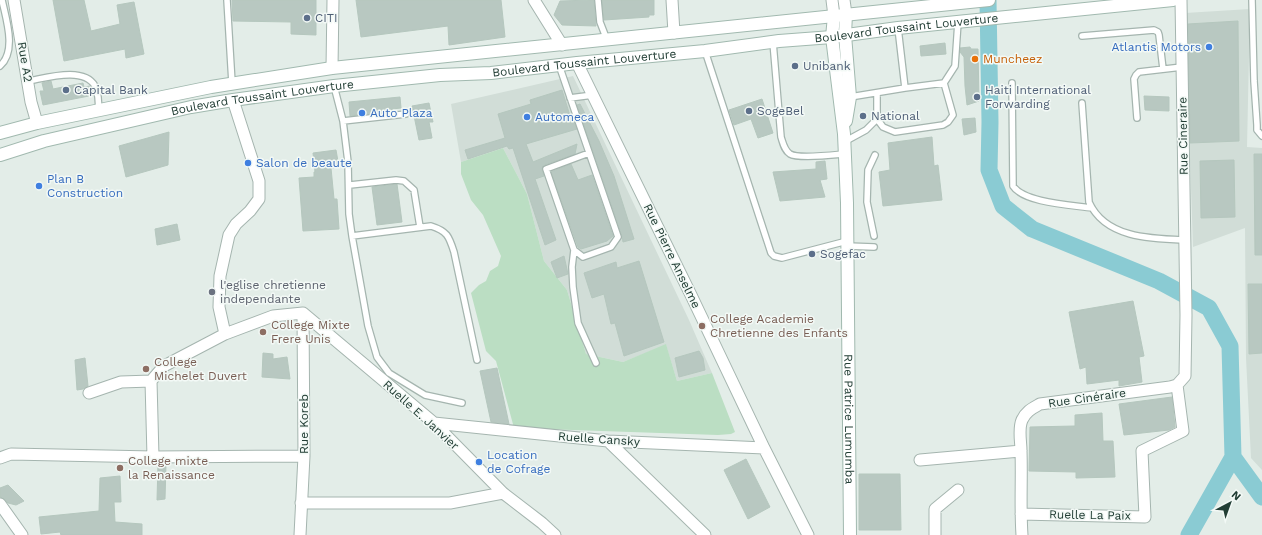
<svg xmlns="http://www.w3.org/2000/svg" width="1262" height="535" font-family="'Work Sans',sans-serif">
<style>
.built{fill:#d1ddd7}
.green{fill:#bbdec3}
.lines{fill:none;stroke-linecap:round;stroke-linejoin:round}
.river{stroke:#8acbd3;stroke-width:17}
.building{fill:#b8c8c1;stroke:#b5c7be}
.lane-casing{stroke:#a5b5af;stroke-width:8}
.street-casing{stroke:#a5b5af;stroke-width:13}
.secondary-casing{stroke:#a1b9af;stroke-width:14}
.lane{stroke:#fff;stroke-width:5.5}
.street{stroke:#fff;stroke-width:11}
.secondary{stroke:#fff;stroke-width:12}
.service-dot{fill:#5c6f8a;stroke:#f3f9f6;stroke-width:1.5}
.shop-dot{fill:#3f7fe0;stroke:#f3f9f6;stroke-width:1.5}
.food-dot{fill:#e8710a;stroke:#f3f9f6;stroke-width:1.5}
.worship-dot{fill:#6b7280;stroke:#f3f9f6;stroke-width:1.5}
.education-dot{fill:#8d6e63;stroke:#f3f9f6;stroke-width:1.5}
.labels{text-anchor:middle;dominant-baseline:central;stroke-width:3;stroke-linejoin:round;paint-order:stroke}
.service-label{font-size:12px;fill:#4e5e75;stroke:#f3f9f6;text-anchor:start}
.street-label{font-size:12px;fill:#223e35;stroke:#f3f9f6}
.shop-label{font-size:12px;fill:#366cbe;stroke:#f3f9f6;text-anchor:start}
.food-label{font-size:12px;fill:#c56008;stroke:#f3f9f6;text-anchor:start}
.worship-label{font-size:12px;fill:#5b616d;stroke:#f3f9f6;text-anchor:start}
.education-label{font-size:12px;fill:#785e54;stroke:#f3f9f6;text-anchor:start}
</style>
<rect width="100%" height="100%" fill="#e3ede8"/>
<path class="built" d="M1250 9 1247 147 1262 148V470L1251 458 1246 358 1245 228 1193 247 1185 13Z
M573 76 689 320 712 373 677 381 666 345 623 362 586 354 567 290 544 261 527 194 503 148 461 162 451 104Z"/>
<path class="green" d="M503 148 527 194 544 261 567 290 586 354 623 362 666 344 677 381 712 373 735 432 731 434 718 435 514 428 496 361 486 351 471 293 479 285 486 281 490 271 498 266 501 256 483 215 471 200 461 174V162Z"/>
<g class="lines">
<path class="river" d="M988 0 990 122 989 170 1003 206 1032 229 1159 281 1209 308 1230 346 1233 457 1262 497
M1189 535 1233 457"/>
</g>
<path class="building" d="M53 0H84L91 31 120 24 117 5 134 2 144 54 126 58 125 49 64 61Z
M232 0H316V35L291 34V22L233 21Z
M356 0H501L505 37 449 45 448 26 361 37Z
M591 0H594L596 26 562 25 554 15 560 1Z
M602 0H654V15H649V17L604 20Z
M1238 21 1239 141 1190 143 1188 24Z
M945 43 946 54 921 56 920 46Z
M970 47 971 49H978L979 101 967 105 965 86 964 57 960 52V48Z
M51 81 53 89 83 83 84 87 90 86 94 95 43 105 40 91H44L42 83Z
M562 90 571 119H573L577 129 526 144 533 162 577 144 575 154 544 165 542 169 544 176 535 179 556 240 545 245 513 148 509 149 507 146 468 159 465 150 505 138 498 114 531 104 530 100Z
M1144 96 1169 97V111L1145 110Z
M400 97 401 108 392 109 393 111 350 116 349 102Z
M762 99 773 133 758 138 751 119 734 125 729 110Z
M429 103 433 122H429L432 138 419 140 412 106Z
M580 104 599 141 614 176 634 239 623 242 622 236 577 105Z
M975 118 976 132 964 135 962 119Z
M169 132 168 165 126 177 119 146Z
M932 137 934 166 938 165 942 200 883 206 879 172 890 170 888 143Z
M336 150 339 167 331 168 334 199H337L339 229 303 231 299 178 314 177V172H315L313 153Z
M1254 154H1262V255H1255Z
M1234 160 1235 217 1201 218 1200 161Z
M825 161 827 179 820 180 825 197 780 201 773 172 816 169V162Z
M571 164 578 180 592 175 613 236 607 241 581 249 578 247 551 172Z
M397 184 402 222 377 225 372 187Z
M177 224 180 240 157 245 155 229Z
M564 256 568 274 557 278 551 262Z
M639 261 664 342 624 356 615 323 611 324 604 294 592 298 584 273 616 262 617 268Z
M1248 284H1262V353L1249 354Z
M1133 301 1144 356 1139 357 1142 382 1119 386V380L1087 384 1086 367 1080 369 1069 312Z
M699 351 703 358 705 370 679 377 675 358Z
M263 353 273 354V359L287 357 290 379 262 377Z
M85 358 88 386 83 389 77 390 75 360Z
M497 368 509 424 491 422 480 371Z
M1172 397 1175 427 1169 430 1124 435 1119 404Z
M1102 413 1103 441H1113L1115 477 1076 478V472L1029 471 1030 427 1075 426V415Z
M746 459 770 507 748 519 724 470Z
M158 464 166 465 165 499 157 500Z
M859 474H900L901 530H859Z
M120 476 121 502H114L115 522 142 524V535H61L60 532 41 534 39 517 99 511 100 478Z
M8 485 24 501 16 505 8 503 3 498 0 497V488Z"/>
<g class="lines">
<defs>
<path id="lane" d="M227 0 232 83
M598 0 600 22 607 40
M1252 0 1254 81 1257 125V130L1262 136
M898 28 905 88
M1082 36 1154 30 1158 32 1159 35 1163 69
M773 42 781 137C783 143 784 150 790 154 798 159 833 155 844 154
M705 51 771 253 774 256 782 258 847 241
M559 65 618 237 611 247 583 257 574 250 546 169 589 153
M0 66C17 51 6 19 2 0
M28 81C46 78 84 66 95 86 99 92 98 103 99 110
M1012 83 1013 186C1024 203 1072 205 1092 208
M334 86 343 121 348 162 349 214 352 236 368 326 377 357 389 373 425 395 462 403
M877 93V119L883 127 895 132 943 125 948 122 953 115 944 83
M850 97 905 88 944 83 955 66 958 22
M570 98 593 95
M1082 103 1089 202C1105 238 1151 239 1184 240
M1137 118 1134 79 1136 75 1139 72 1182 67
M343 121 406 114
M844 142 866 130 877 119
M350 185 396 180 404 181 414 190 420 227
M352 236 431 226C447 231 449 236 454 252L477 360
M874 236 867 202 868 170 875 155
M847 246 874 247
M574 250 572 267 573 287 578 323 596 363"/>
<path id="street" d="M14 0 31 102 37 123
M534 0 562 45
M672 0 674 33
M832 0 834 16
M844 0 846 14
M577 63 691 295 764 448 808 535
M332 68 333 0
M303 313 434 423 503 493 542 523 555 535
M225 334 219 307 220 276 229 235 236 224 250 211 259 199V181L233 100
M89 393 121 382 151 381
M434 423 608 441 764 448
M608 441 705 535
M153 457 151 381 164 366 225 334 273 316 303 313
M0 458 11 454 153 457 304 456
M920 460 1021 451
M301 503H450L503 493
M0 504 22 535
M1021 514 1145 517 1142 451 1183 431 1177 385
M300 535 304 456 303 313
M935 535V509L958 490
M1022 535C1020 507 1022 479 1021 451 1021 441 1018 429 1022 420 1026 411 1033 408 1040 404L1170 387 1177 385 1185 376 1186 315 1181 0"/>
<g id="secondary">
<path id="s1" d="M834 16 832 37 844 134 847 203 850 535"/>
<path d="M846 121 850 97 845 35 846 14"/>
<path d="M0 133 37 123 211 87 332 68 989 0"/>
<path id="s2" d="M0 155 44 141 191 107 233 100 334 86 440 75 491 73 577 63 705 51 779 41 832 37 898 28 1173 0"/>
</g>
</defs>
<use href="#lane" class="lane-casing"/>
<use href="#street" class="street-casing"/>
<use href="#secondary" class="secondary-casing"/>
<use href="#lane" class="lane"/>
<use href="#street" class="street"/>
<use href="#secondary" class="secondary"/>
</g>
<g class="service-dot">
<circle cx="307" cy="18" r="4"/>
<circle cx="795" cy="66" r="4"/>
<circle cx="66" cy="90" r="4"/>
<circle cx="977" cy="97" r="4"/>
<circle cx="749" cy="111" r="4"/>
<circle cx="863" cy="116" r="4"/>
<circle cx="812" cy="254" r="4"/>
</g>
<g class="shop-dot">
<circle cx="1209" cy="47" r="4"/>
<circle cx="362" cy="113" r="4"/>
<circle cx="527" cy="117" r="4"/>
<circle cx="248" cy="163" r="4"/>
<circle cx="39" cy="186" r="4"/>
<circle cx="479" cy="462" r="4"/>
</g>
<circle class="food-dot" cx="975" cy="59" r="4"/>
<circle class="worship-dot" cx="212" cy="292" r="4"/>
<g class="education-dot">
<circle cx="702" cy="326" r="4"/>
<circle cx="263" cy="332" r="4"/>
<circle cx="146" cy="369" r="4"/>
<circle cx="120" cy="468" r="4"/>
</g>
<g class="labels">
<g class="service-label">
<text x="315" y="18">CITI</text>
<text x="803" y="66">Unibank</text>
<text x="74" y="90">Capital Bank</text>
<text x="985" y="90">Haiti International<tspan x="985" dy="14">Forwarding</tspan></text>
<text x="757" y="111">SogeBel</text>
<text x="871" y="116">National</text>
<text x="820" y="254">Sogefac</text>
</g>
<g class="street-label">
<text stroke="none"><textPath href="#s2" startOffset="917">Boulevard Toussaint Louverture</textPath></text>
<text transform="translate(25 62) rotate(81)">Rue A2</text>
<text stroke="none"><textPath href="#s2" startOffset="593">Boulevard Toussaint Louverture</textPath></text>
<text stroke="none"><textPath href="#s2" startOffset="269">Boulevard Toussaint Louverture</textPath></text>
<text transform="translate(1183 136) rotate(-91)">Rue Cineraire</text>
<text transform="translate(672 256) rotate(64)">Rue Pierre Anselme</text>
<text transform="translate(1087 398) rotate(-8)">Rue Cinéraire</text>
<text transform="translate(421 415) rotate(42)">Ruelle E. Janvier</text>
<text stroke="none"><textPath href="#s1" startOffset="404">Rue Patrice Lumumba</textPath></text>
<text transform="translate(304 424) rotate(-90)">Rue Koreb</text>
<text transform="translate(599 439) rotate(4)">Ruelle Cansky</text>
<text transform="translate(1090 515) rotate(1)">Ruelle La Paix</text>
</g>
<g class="shop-label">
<text x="1201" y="47" text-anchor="end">Atlantis Motors</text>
<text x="370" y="113">Auto Plaza</text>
<text x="535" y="117">Automeca</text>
<text x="256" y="163">Salon de beaute</text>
<text x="47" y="179">Plan B<tspan x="47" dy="14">Construction</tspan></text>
<text x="487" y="455">Location<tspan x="487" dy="14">de Cofrage</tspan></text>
</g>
<g class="food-label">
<text x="983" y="59">Muncheez</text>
</g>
<g class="worship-label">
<text x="220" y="285">l'eglise chretienne<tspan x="220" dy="14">independante</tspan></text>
</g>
<g class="education-label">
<text x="710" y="319">College Academie<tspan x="710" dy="14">Chretienne des Enfants</tspan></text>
<text x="271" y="325">College Mixte<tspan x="271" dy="14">Frere Unis</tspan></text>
<text x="154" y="362">College<tspan x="154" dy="14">Michelet Duvert</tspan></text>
<text x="128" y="461">College mixte<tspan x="128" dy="14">la Renaissance</tspan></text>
</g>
</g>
<g transform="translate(1230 503) rotate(41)" stroke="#f3f9f6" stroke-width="3" paint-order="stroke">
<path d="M0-3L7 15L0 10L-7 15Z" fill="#223e35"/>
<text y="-6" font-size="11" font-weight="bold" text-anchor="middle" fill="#223e35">N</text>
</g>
</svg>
